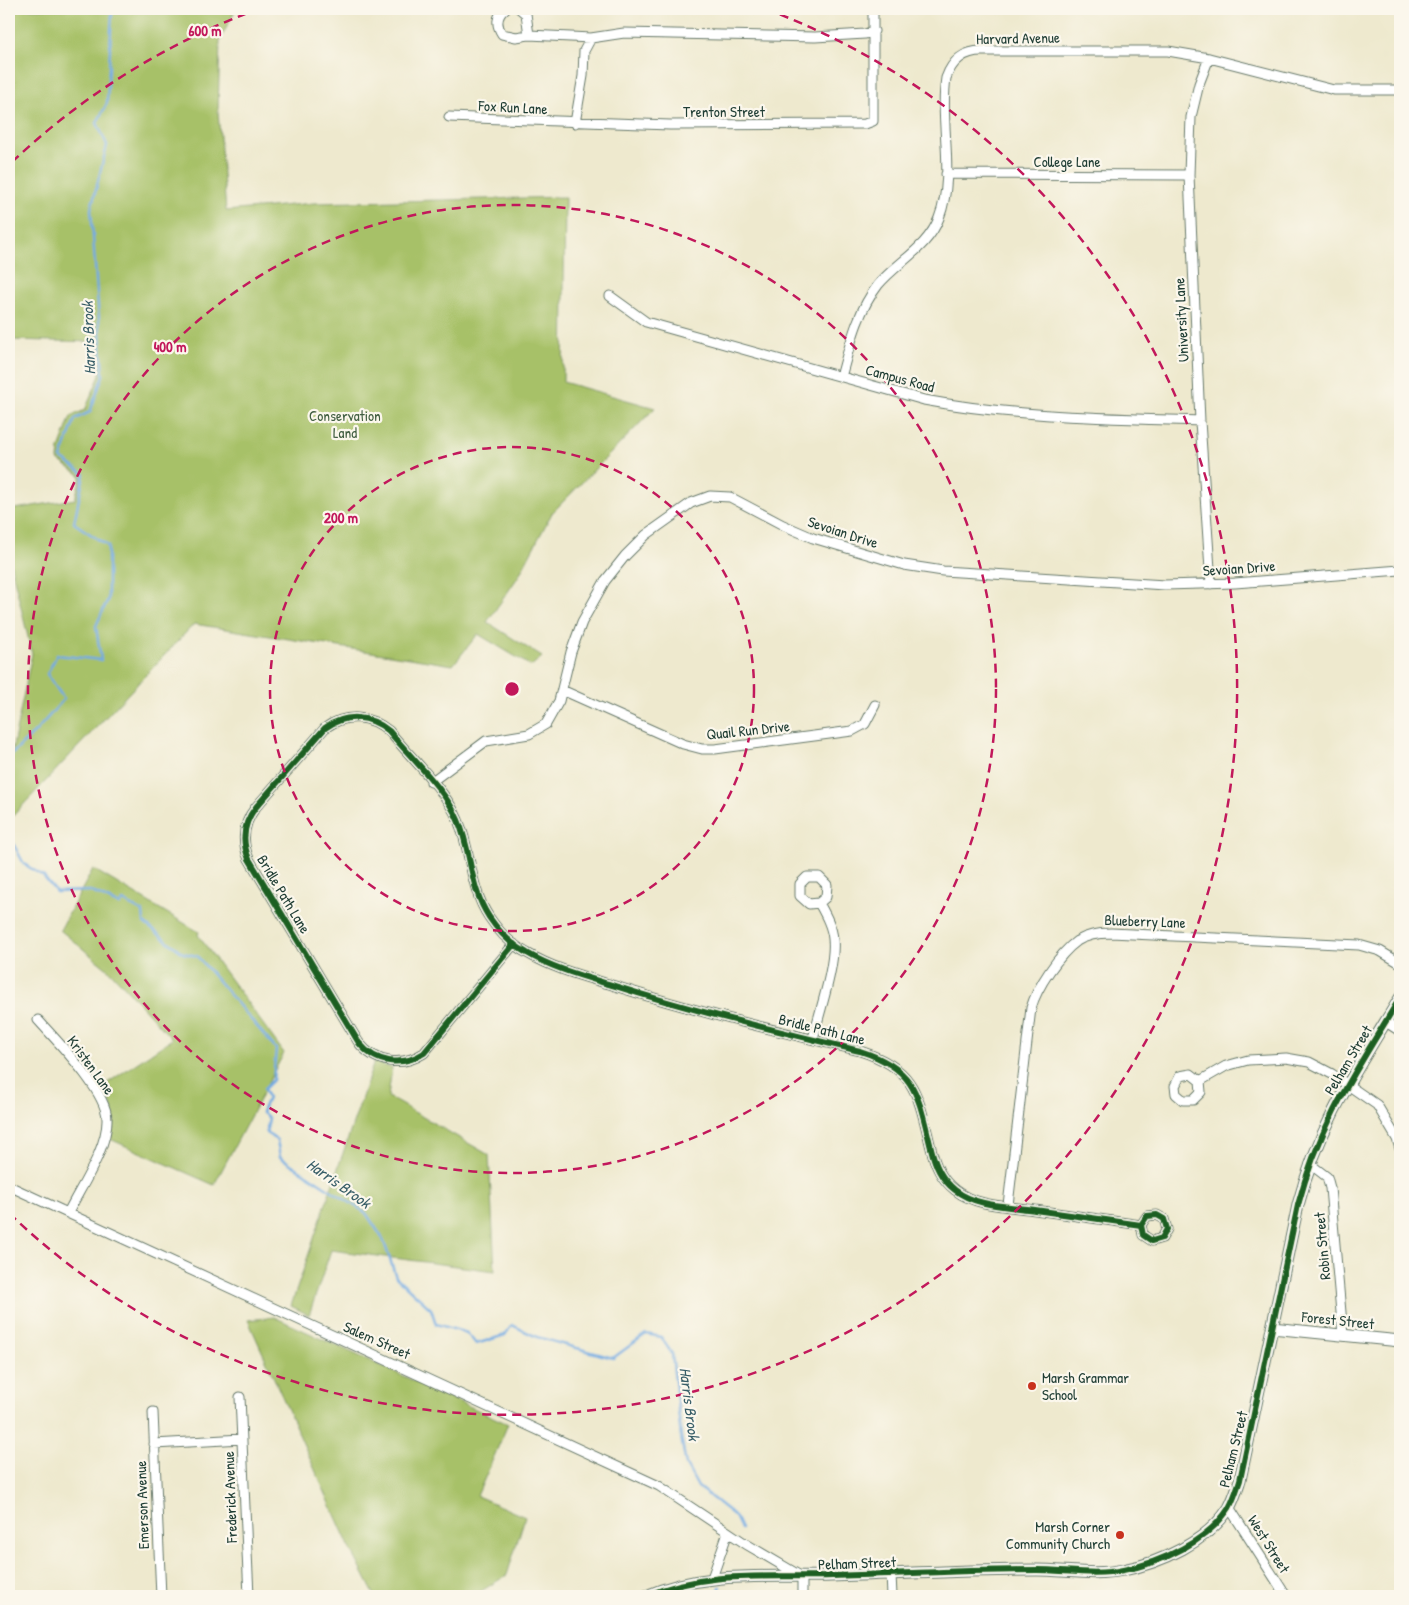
<svg xmlns="http://www.w3.org/2000/svg" width="1409" height="1605" font-family="'Patrick Hand',sans-serif">
<style>
.green{fill:#a7c167;stroke:#637f4e}
.lines{fill:none;stroke-linecap:round;stroke-linejoin:round}
.stream{stroke:#73abe2;stroke-width:2.5}
.minor-casing{stroke:#67796a;stroke-width:11}
.tertiary-casing{stroke:#67796a;stroke-width:13}
.minor{stroke:#fff;stroke-width:9}
.tertiary{stroke:#fff;stroke-width:11}
.cycleway-casing{stroke:#fbf7ec;stroke-width:9}
.cycleway{stroke:#1b5e20;stroke-width:6}
.ring{fill:none;stroke:#c2185b;stroke-width:2.5;stroke-dasharray:9 6}
.poi-dot{fill:#c8321e;stroke:#fbf7ec;stroke-width:2}
.labels{text-anchor:middle;dominant-baseline:central;stroke-width:4.5;stroke-linejoin:round;paint-order:stroke}
.street-label{font-size:15px;fill:#1f3d34;stroke:#fbf7ec}
.park-label{font-size:15px;fill:#415e41;stroke:#fbf7ec}
.poi-label{font-size:15px;fill:#1f3d34;stroke:#fbf7ec;text-anchor:start}
.water-label{font-size:16px;font-style:italic;fill:#385e68;stroke:#fbf7ec}
.centre{fill:#c2185b;stroke:#fbf7ec;stroke-width:2.5}
.ring-label{font-size:15px;text-anchor:middle;font-weight:bold;fill:#c2185b;stroke:#fbf7ec;stroke-width:4.5;stroke-linejoin:round;paint-order:stroke}
</style>
<rect width="100%" height="100%" fill="#fbf7ec"/>
<filter id="ink" filterUnits="userSpaceOnUse"><feTurbulence type="fractalNoise" baseFrequency=".02" numOctaves="2"/><feDisplacementMap in="SourceGraphic" scale="10" xChannelSelector="R" yChannelSelector="G"/><feConvolveMatrix kernelMatrix="1 2 1 2 8 2 1 2 1" color-interpolation-filters="sRGB"/></filter>
<filter id="wash" filterUnits="userSpaceOnUse"><feTurbulence type="fractalNoise" baseFrequency=".0096" numOctaves="4" result="noise"/><feDisplacementMap in="SourceGraphic" scale="20" xChannelSelector="R" yChannelSelector="G"/><feGaussianBlur stdDeviation="1.12" result="paint"/><feColorMatrix in="noise" values="0 0 0 0 0 0 0 0 0 0 0 0 0 0 0 0 0 1.4 0 .05"/><feComposite in="paint" operator="in"/></filter>
<g filter="url(#wash)">
<rect width="100%" height="100%" fill="#eee9ce"/>
<path class="green" d="M9 9H236L220 40 218 112 226 211 314 203 565 197 563 382 655 408 552 513 518 577 487 622 542 657 531 666 478 634 453 665 194 624 9 820V765L32 654 9 557V510L75 499 81 476 58 460 59 449 71 416 85 410 100 375 97 342 9 340Z
M93 869 199 932 198 935 284 1053 214 1185 110 1139C117 1119 112 1104 103 1086L172 1039 111 972 60 930Z
M374 1062 392 1068 388 1097 489 1155 495 1271 331 1250 309 1315 291 1306Z
M274 1317 508 1424 477 1496 525 1517 507 1575 478 1593 480 1596H375L349 1546 248 1320Z"/>
<g class="lines">
<path class="stream" d="M9 757 36 731 64 699 47 674 57 655 101 660 96 626 108 599V546L74 523 84 474 61 458 75 419 90 412 103 375 91 209 107 145 97 123 107 103 112 12 110 9
M9 840 13 843 24 864 43 876 56 892 90 891 120 905 123 901 143 912 144 923 183 953 197 956 276 1049 273 1080 264 1089 268 1098 262 1112 269 1118 266 1133 277 1140 280 1157 366 1213 383 1239 396 1277 431 1309 436 1324 467 1333 476 1344 505 1335 512 1325 537 1337 613 1358 646 1334 661 1337 672 1354 681 1437 686 1465 698 1487 735 1516 741 1529
M719 1596 720 1587"/>
</g>
</g>
<g filter="url(#ink)">
<g class="lines">
<defs>
<path id="minor" d="M505 9C496 16 496 25 502 34L516 37 529 35 591 38 624 33 815 37 865 34 874 31
M520 9 526 14 529 35
M1209 58 1199 84 1191 117 1189 175 1200 421 1211 584
M449 117 670 125 865 124 873 121V9
M575 123 583 76 584 51 591 38
M946 174 1189 175
M610 296 646 322 924 400C1015 417 1107 418 1200 421
M841 377C850 345 857 312 878 285 897 262 928 248 939 218 956 174 939 124 946 78 952 61 964 51 982 51H1168L1209 58 1334 90H1400
M562 690 683 744 702 749H715L852 731 865 724 875 705
M431 782 486 741 529 734 546 724 559 701 571 652 582 622 605 581 625 556 646 535 691 503 710 496 730 497 783 525 813 538 904 565 943 571 1165 585 1235 583 1400 570
M514 944 424 1053C402 1067 376 1064 359 1043L249 859C241 840 244 822 256 807L325 728C346 713 370 715 389 731 411 758 445 789 458 820 472 852 469 887 489 917 499 932 512 945 527 953 554 969 586 977 615 986 696 1012 778 1031 860 1051 917 1069 918 1096 931 1148 935 1165 941 1179 955 1190 976 1207 1010 1206 1035 1210 1071 1215 1106 1220 1141 1225L1147 1216 1157 1215 1164 1219 1167 1229 1162 1238 1152 1241 1143 1235 1141 1225
M38 1020C57 1041 107 1092 107 1119 108 1148 80 1188 68 1213
M1386 1022 1400 1031
M813 1039C819 1013 836 965 833 939 832 926 825 914 819 903L809 904 800 896V884L807 877H819L827 885 826 897 819 903
M1200 1081 1191 1074 1180 1076 1175 1086 1176 1094 1183 1100H1193L1201 1092 1200 1081 1226 1066 1248 1060 1286 1058 1309 1062 1332 1074 1377 1105 1397 1139 1400 1149
M1310 1164 1327 1177 1330 1188 1343 1335
M9 1186 659 1486 746 1544 802 1577V1596
M1008 1205 1031 1008C1037 987 1059 954 1077 941 1087 935 1099 933 1111 933L1359 945 1380 951 1400 963
M240 1397 249 1596
M153 1412 161 1596
M154 1444 242 1439
M1229 1507 1286 1596
M891 1574 892 1596
M712 1578 728 1532"/>
<path id="tertiary" d="M1272 1328 1400 1341
M646 1596C709 1570 767 1578 832 1576 900 1574 969 1570 1037 1570 1065 1570 1095 1576 1123 1570 1161 1563 1208 1541 1229 1508 1234 1499 1237 1489 1240 1480L1298 1205C1319 1124 1357 1069 1400 998"/>
</defs>
<use href="#minor" class="minor-casing"/>
<use href="#tertiary" class="tertiary-casing"/>
<use href="#minor" class="minor"/>
<use href="#tertiary" class="tertiary"/>
<defs>
<path id="cycleway" d="M514 944 424 1053C402 1067 376 1064 359 1043L249 859C241 840 244 822 256 807L325 728C346 713 370 715 389 731 411 758 445 789 458 820 472 852 469 887 489 917 499 932 512 945 527 953 554 969 586 977 615 986 696 1012 778 1031 860 1051 917 1069 918 1096 931 1148 935 1165 941 1179 955 1190 976 1207 1010 1206 1035 1210 1071 1215 1106 1220 1141 1225L1147 1216 1157 1215 1164 1219 1167 1229 1162 1238 1152 1241 1143 1235 1141 1225
M646 1596C709 1570 767 1578 832 1576 900 1574 969 1570 1037 1570 1065 1570 1095 1576 1123 1570 1161 1563 1208 1541 1229 1508 1234 1499 1237 1489 1240 1480L1298 1205C1319 1124 1357 1069 1400 998"/>
</defs>
<use href="#cycleway" class="cycleway-casing"/>
<use href="#cycleway" class="cycleway"/>
</g>
</g>
<g class="ring">
<circle cx="512" cy="689" r="242"/>
<circle cx="512" cy="689" r="484"/>
<path d="M12 162A726 726 0 0 1 258 9M766 9A726 726 0 1 1 12 1216"/>
</g>
<g class="poi-dot">
<circle cx="1032" cy="1386" r="5"/>
<circle cx="1120" cy="1535" r="5"/>
</g>
<g class="labels">
<g class="street-label">
<text transform="translate(1018 38) rotate(-1)">Harvard Avenue</text>
<text transform="translate(513 107) rotate(3)">Fox Run Lane</text>
<text x="724" y="111">Trenton Street</text>
<text x="1067" y="161">College Lane</text>
<text transform="translate(1181 320) rotate(-93)">University Lane</text>
<text transform="translate(900 378) rotate(15)">Campus Road</text>
<text transform="translate(843 532) rotate(18)">Sevoian Drive</text>
<text transform="translate(1239 568) rotate(-4)">Sevoian Drive</text>
<text transform="translate(748 730) rotate(-6)">Quail Run Drive</text>
<text transform="translate(284 894) rotate(59)">Bridle Path Lane</text>
<text transform="translate(1145 921) rotate(2)">Blueberry Lane</text>
<text transform="translate(822 1029) rotate(14)">Bridle Path Lane</text>
<text transform="translate(1348 1060) rotate(-59)">Pelham Street</text>
<text transform="translate(91 1065) rotate(54)">Kristen Lane</text>
<text transform="translate(1322 1246) rotate(-95)">Robin Street</text>
<text transform="translate(1338 1320) rotate(6)">Forest Street</text>
<text transform="translate(377 1340) rotate(24)">Salem Street</text>
<text transform="translate(1233 1449) rotate(-76)">Pelham Street</text>
<text transform="translate(230 1497) rotate(-92)">Frederick Avenue</text>
<text transform="translate(142 1505) rotate(-92)">Emerson Avenue</text>
<text transform="translate(1269 1544) rotate(58)">West Street</text>
<text transform="translate(857 1563) rotate(-2)">Pelham Street</text>
</g>
<g class="park-label">
<text x="345" y="415">Conservation<tspan x="345" dy="17">Land</tspan></text>
</g>
<g class="poi-label">
<text x="1042" y="1377">Marsh Grammar<tspan x="1042" dy="17">School</tspan></text>
<text x="1110" y="1526" text-anchor="end">Marsh Corner<tspan x="1110" dy="17">Community Church</tspan></text>
</g>
<g class="water-label">
<text transform="translate(88 338) rotate(-92)">Harris Brook</text>
<text transform="translate(339 1183) rotate(35)">Harris Brook</text>
<text transform="translate(690 1404) rotate(83)">Harris Brook</text>
</g>
</g>
<circle cx="512" cy="689" r="8" class="centre"/>
<g class="ring-label">
<text x="205" y="36">600 m</text>
<text x="170" y="352">400 m</text>
<text x="341" y="523">200 m</text>
</g>
<rect width="1409" height="1605" fill="none" stroke="#fbf7ec" stroke-width="30"/>
</svg>
